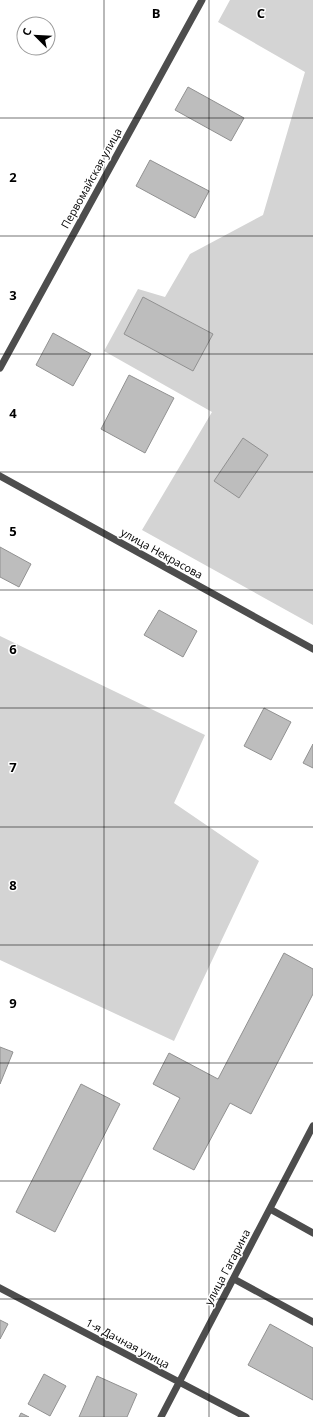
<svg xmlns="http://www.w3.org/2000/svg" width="313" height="1417" font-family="'Open Sans',sans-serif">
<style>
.green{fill:#d4d4d4}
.building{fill:#bdbdbd;stroke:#919191}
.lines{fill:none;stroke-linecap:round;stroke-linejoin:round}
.minor{stroke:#4d4d4d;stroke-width:7}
.grid{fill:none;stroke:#000;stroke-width:1;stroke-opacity:0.55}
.labels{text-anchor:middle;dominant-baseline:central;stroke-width:3;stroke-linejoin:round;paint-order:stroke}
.street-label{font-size:11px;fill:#000;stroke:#fff}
.grid-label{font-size:13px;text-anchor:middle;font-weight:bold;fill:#000;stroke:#fff;stroke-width:3;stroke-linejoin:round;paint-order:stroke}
</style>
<rect width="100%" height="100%" fill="#fff"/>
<path class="green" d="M230 0H313V625L142 530 212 412 104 351 138 289 165 297 190 254 263 215 305 72 218 22Z
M0 636 205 735 174 803 259 861 174 1041 0 960Z"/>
<path class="building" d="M188 87 244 118 231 141 175 110Z
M150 160 209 191 195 218 136 186Z
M143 297 213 334 193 371 124 334Z
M53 333 91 354 73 386 36 365Z
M129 375 174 398 145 453 101 429Z
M243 438 268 455 239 498 214 481Z
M0 547 31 564 19 587 0 577Z
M159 610 197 631 183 657 144 635Z
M264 708 291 722 271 760 244 746Z
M313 744V768L303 763Z
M284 953 313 969V994L251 1114 230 1103 194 1170 153 1149 180 1098 153 1084 169 1053 218 1079Z
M0 1047 13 1052 0 1084Z
M81 1084 120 1104 55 1232 16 1212Z
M0 1320 8 1324 0 1339Z
M270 1324 313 1348V1400L248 1365Z
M44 1374 66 1386 50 1416 28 1404Z
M97 1376 137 1394 127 1417H79Z
M21 1413 29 1417H19Z"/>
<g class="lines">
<path class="minor" d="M0 368 202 0
M0 476 313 649
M270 1209 313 1233
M234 1279 313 1322
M0 1288 246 1417
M161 1417 313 1126"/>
</g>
<path class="grid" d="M104 0V1417M209 0V1417M0 118H313M0 236H313M0 354H313M0 472H313M0 590H313M0 708H313M0 827H313M0 945H313M0 1063H313M0 1181H313M0 1299H313"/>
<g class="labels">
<g class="street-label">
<text transform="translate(91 178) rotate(-61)">Первомайская улица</text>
<text transform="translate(162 553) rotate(29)">улица Некрасова</text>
<text transform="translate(227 1267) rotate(-62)">улица Гагарина</text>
<text transform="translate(128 1343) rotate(28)">1-я Дачная улица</text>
</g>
</g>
<g class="grid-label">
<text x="156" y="18">B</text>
<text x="261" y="18">C</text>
<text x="13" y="182">2</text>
<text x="13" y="300">3</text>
<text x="13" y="418">4</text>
<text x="13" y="536">5</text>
<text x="13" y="654">6</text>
<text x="13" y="772">7</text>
<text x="13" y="890">8</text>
<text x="13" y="1008">9</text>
</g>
<g transform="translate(36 36) rotate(294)"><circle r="19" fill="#ffffff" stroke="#999999"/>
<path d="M0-3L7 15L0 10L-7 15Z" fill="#000000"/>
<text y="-6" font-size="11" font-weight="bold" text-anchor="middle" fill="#000000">С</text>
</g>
</svg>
